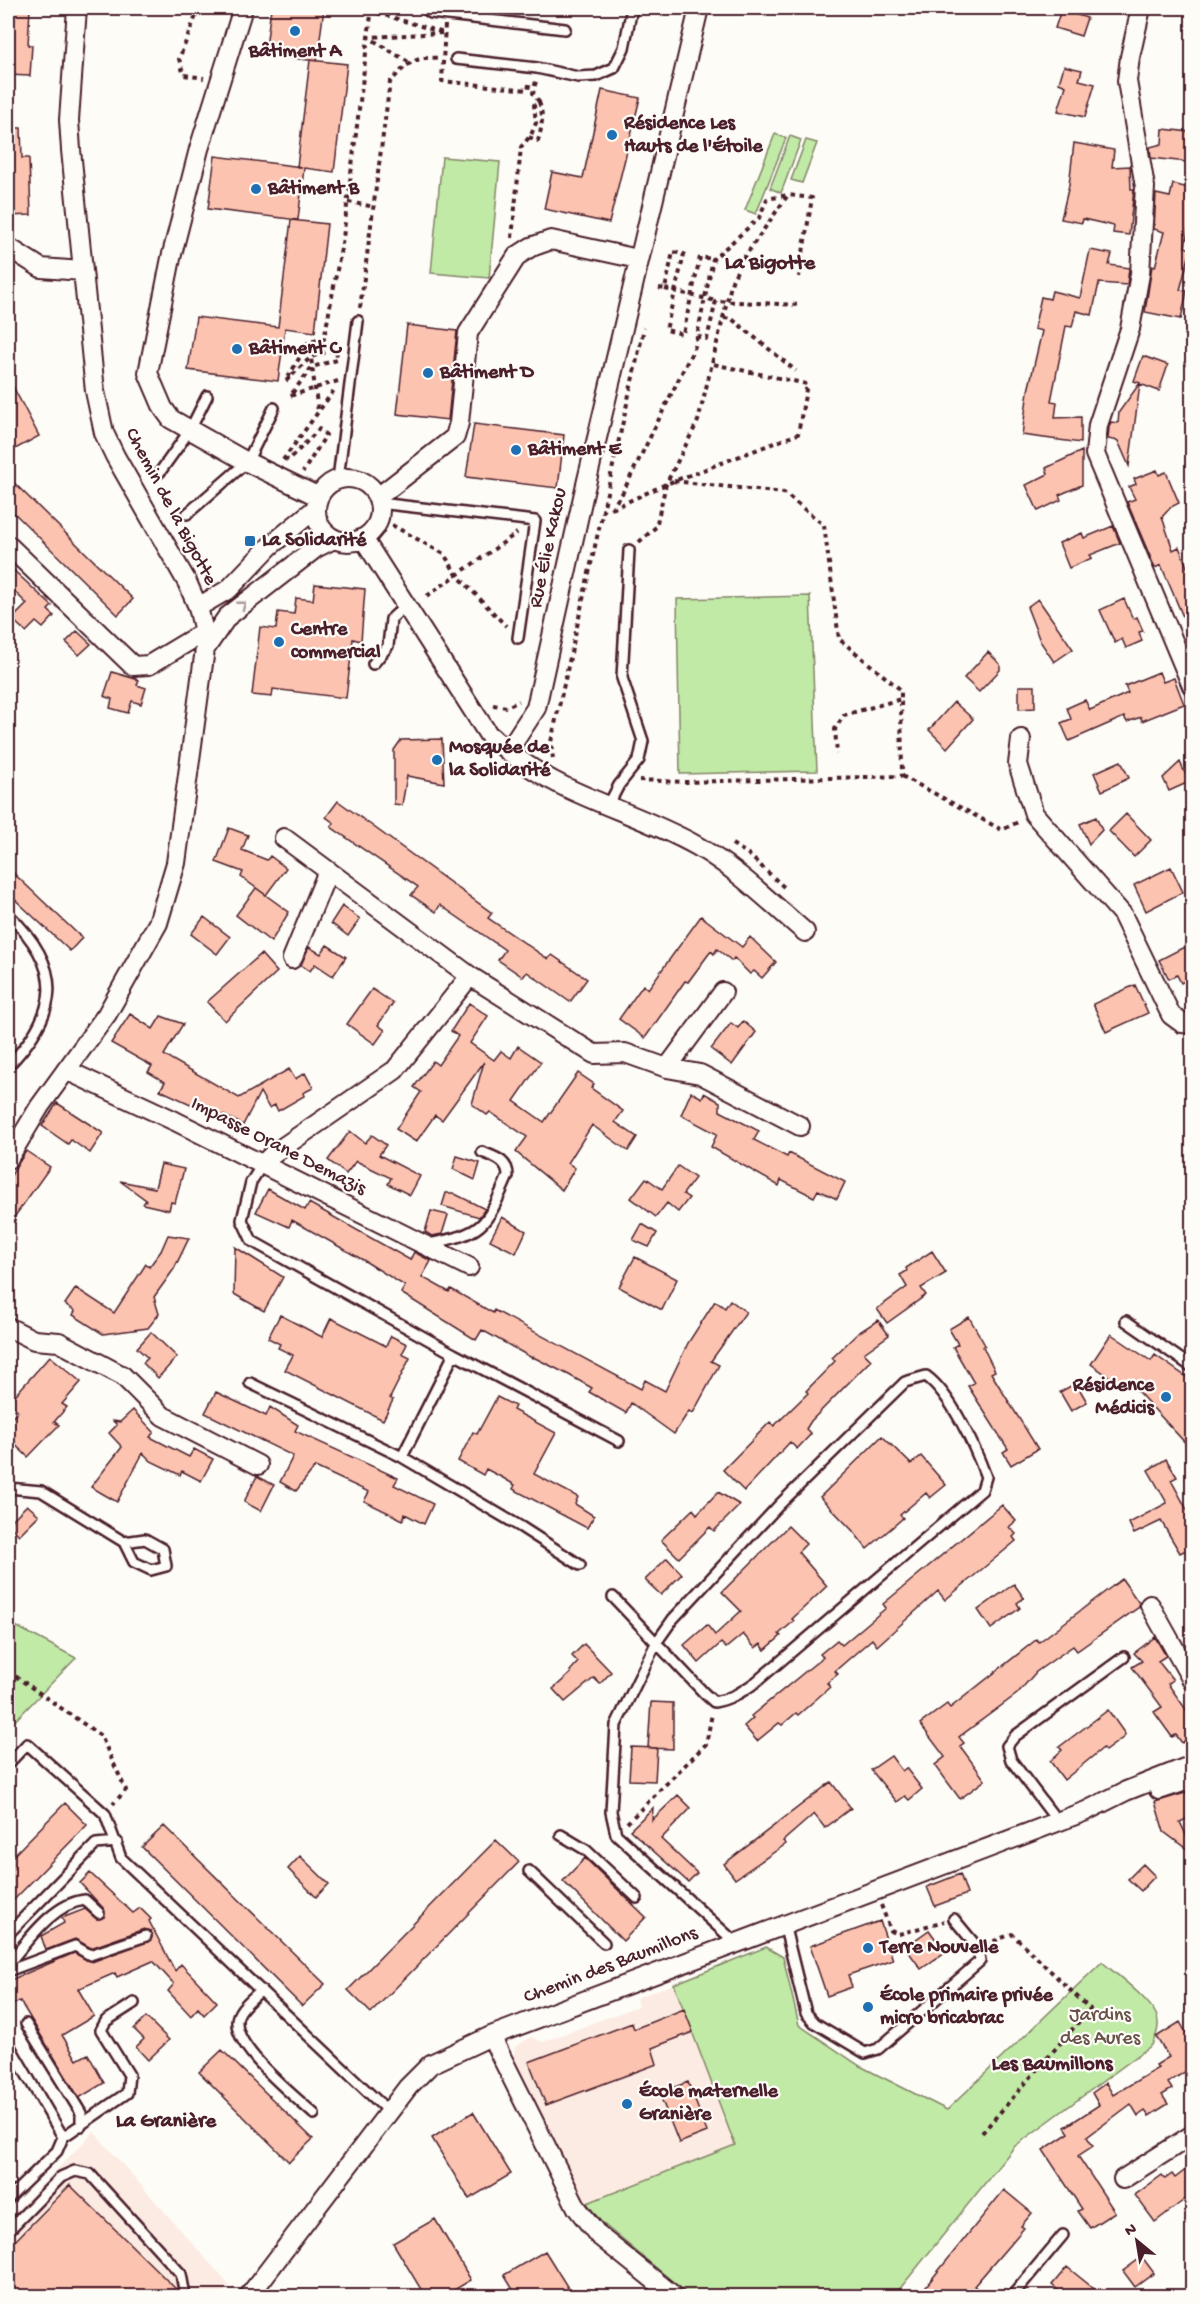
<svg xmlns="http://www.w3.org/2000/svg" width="1200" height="2304" font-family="'Gochi Hand',sans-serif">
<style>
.built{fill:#fcebe2}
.green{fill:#c0eaa6;stroke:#858468;stroke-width:1.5}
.building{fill:#fbc3b0;stroke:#4a1f2b;stroke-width:1.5}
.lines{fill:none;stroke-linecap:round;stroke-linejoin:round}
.lane-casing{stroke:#4a1f2b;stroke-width:14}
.street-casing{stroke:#4a1f2b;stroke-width:22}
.path{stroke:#4a1f2b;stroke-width:4;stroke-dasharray:4.5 4.5;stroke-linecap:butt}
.lane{stroke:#fdfcf7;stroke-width:9}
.street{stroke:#fdfcf7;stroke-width:18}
.oneway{stroke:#ac999b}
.poi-dot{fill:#1f6fb2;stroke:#fdfcf7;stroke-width:2}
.labels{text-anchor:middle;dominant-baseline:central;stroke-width:4.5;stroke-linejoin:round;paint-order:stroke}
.poi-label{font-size:20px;font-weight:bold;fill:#4a1f2b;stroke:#fdfcf7;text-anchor:start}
.street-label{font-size:20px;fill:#4a1f2b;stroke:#fdfcf7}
.park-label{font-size:20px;fill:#68524a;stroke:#fdfcf7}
.neighbourhood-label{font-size:21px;font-weight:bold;fill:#4a1f2b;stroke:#fdfcf7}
</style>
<rect width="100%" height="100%" fill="#fdfcf7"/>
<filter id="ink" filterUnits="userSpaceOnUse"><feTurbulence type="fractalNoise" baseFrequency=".0167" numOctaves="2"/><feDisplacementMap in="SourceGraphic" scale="12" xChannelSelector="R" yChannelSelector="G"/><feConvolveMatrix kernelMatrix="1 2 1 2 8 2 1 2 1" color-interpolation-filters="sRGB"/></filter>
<g filter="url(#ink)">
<path class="built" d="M674 1984 736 2144 587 2203 513 2064 515 2047 531 2037 543 2042 638 2006 636 1998Z
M94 2132 229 2285 221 2296H8V2219Z"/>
<path class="green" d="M775 134 786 138 756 214 745 210Z
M790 136 801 140 781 193 770 188Z
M806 140 817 143 802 183 791 180Z
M442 157 500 162 489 278 431 273Z
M810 596 817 771 680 774 677 599Z
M8 1622 76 1658 8 1728Z
M766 1947 783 1957 799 2025 860 2066 947 2110 1102 1962C1115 1973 1153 2002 1157 2017 1160 2027 1156 2036 1152 2045L1015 2146 894 2296H690L601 2222 587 2203 735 2145 674 1984Z"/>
<path class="building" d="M10 8H30L28 45H32L30 76 8 75Z
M271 8H324L317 61 265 55Z
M1061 10 1087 18 1081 36 1055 28Z
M310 60 347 64 334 172 304 168 298 220 208 209 215 156 302 167H297Z
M1064 66 1082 70 1079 80 1095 84 1085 117 1058 111 1066 86 1059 83Z
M602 90 640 98 609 223 544 209 552 172 583 178Z
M8 128H21L22 158H29L31 215 8 216Z
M1163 129 1190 132 1187 162 1151 158 1150 147 1162 144Z
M1074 143 1114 150 1112 167 1130 166 1131 189H1134L1129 235 1113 233 1114 226 1083 219 1082 223 1061 219 1069 185Z
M1173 184 1192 189V210L1185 247 1191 249 1180 290 1187 291 1181 319 1145 312 1152 266 1155 267 1164 232 1154 229 1156 194 1170 197Z
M291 220 327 224 315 332 285 328 278 381 188 370 196 317 278 327Z
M1090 250 1112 254 1109 265 1129 268 1127 285 1099 283 1092 315 1076 311 1072 327 1066 326 1051 401 1057 402 1055 418 1081 417V443L1022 435 1028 391 1042 331 1034 329 1041 297 1050 299 1052 291 1080 298Z
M407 325 457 331 448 420 397 414Z
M1143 356 1168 365 1159 391 1140 384 1129 466 1118 441 1108 439 1109 427 1111 422 1118 423 1119 412 1140 383 1134 381Z
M8 377 39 436 8 453Z
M474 424 564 435 558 488 466 477Z
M1082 451V485L1059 495 1061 500 1038 511 1026 485 1048 474 1046 468Z
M1157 470 1159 475 1166 472 1179 503 1171 507 1162 517 1173 550 1179 547 1192 579V638L1161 565 1155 568 1127 502 1135 499 1129 487 1136 484 1134 479Z
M8 477 133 599 118 615 8 507Z
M1113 526 1120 543 1090 555 1092 558 1069 568 1059 543 1082 533 1084 538Z
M8 565 52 606 48 610 54 616 43 628 36 622 26 632 12 619 27 604 8 585Z
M315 584 365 589 361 641 353 639 346 698 273 689 272 697 252 695 260 627 276 629 278 612 294 614 296 598 313 600Z
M1038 599 1073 649 1054 662 1040 641 1027 607Z
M1124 599 1133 619 1137 617 1143 631 1139 632 1142 641 1126 648 1122 639 1115 643 1100 610Z
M77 631 91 644 79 655 66 642Z
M988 652 1000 664V670L979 692 964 678Z
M112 672 139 680 137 685 146 688 141 704 132 701 128 713 110 708 112 699 104 696Z
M1159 672 1163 682 1174 678 1184 704 1142 721 1141 717 1127 722 1124 717 1069 741 1061 723 1071 719 1067 708 1085 700 1090 710 1128 693 1125 686Z
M1019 686H1035V708L1019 709Z
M954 702 973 719 947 748 929 730Z
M442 739 444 783 407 776 402 805 394 804V750L401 740Z
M1121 761 1129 778 1102 791 1094 773Z
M1180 762 1189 782 1169 791 1163 778Z
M338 801 492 913 488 918 548 959 552 955 587 979 570 1002 527 972 523 977 498 960 505 950 440 905 436 912 411 895 418 887 331 827 334 823 326 817Z
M1126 814 1151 840 1134 857 1109 831Z
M1096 817 1102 830 1089 844 1080 824Z
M229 828 248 835 242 850 267 860 270 856 286 868 266 895 241 877 243 872 216 862Z
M1171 867 1183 892 1146 911 1134 885Z
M8 868 82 938 70 951 8 893Z
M256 888 289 912 271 942 236 915Z
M342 906 360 919 348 936 331 923Z
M701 916 742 947 750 937 776 962 762 978 754 971 750 974 734 958 732 961 717 949 714 954 711 951 688 982 685 981 645 1038 619 1019 643 985 648 989Z
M204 917 230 937 217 954 191 934Z
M1192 943V977L1181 983 1177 975 1169 979 1159 960Z
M327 945 346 957 333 976 315 964 310 971 301 965 309 947 321 954Z
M261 954 277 972 225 1021 207 1002Z
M1135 985 1148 1013 1106 1032 1093 1004Z
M372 989 393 1003 378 1025 385 1030 375 1044 347 1024Z
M469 1003 488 1016 470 1043 494 1060 501 1051 511 1058 518 1046 541 1062 514 1101 544 1122 578 1073 594 1084 591 1088 623 1111 615 1122 637 1137 628 1151 592 1125 568 1163 575 1168 562 1190 516 1152 527 1137 490 1112 487 1115 472 1104 484 1062 442 1120 435 1115 416 1142 396 1129 421 1092 414 1087 433 1061 438 1065 458 1036 451 1031Z
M130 1014 153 1029 161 1016 183 1024 164 1055 239 1098 289 1069 295 1079 305 1073 313 1088 303 1093 304 1096 278 1111 275 1105 269 1108 260 1092 243 1125 223 1115 221 1118 160 1090 165 1082 148 1072 152 1066 111 1043Z
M743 1021 756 1032 732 1065 711 1049 731 1023 738 1028Z
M691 1092 702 1098 704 1093 720 1102V1111L759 1131 754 1140 787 1157 789 1153 845 1182 837 1199 818 1190 814 1197 781 1180 779 1186 711 1147 717 1134 681 1115Z
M57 1103 103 1133 90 1153 71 1140 68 1144 42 1126Z
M350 1131 365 1143 372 1135 386 1145 379 1155 420 1176 410 1195 388 1184 391 1178 356 1161 346 1174 328 1160Z
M26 1151 50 1167 8 1226V1180Z
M457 1156 480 1163 475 1180 453 1169Z
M161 1164 184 1169 175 1203 171 1202 169 1210 143 1204 146 1200 120 1181 155 1188Z
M678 1166 695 1178 683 1194 689 1198 678 1212 667 1203 656 1217 631 1198 646 1178 662 1189Z
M268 1189 305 1210 309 1203 410 1260 414 1252 431 1261 422 1277 449 1292 451 1289 493 1313 494 1310 641 1389 645 1380 665 1391 688 1343 715 1301 725 1308 730 1300 746 1312 711 1361 719 1365 693 1413 689 1411 674 1434 631 1403 626 1413 589 1392 592 1388 569 1375 533 1357 532 1358 482 1330 476 1340 401 1293 405 1286 363 1260 292 1220 289 1227 256 1212Z
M446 1193H453L485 1209 479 1217 442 1206Z
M431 1211 448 1215 442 1234 432 1236 425 1232Z
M502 1217 526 1231 516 1253 490 1240Z
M642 1224 657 1233 649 1247 633 1240Z
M168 1235 189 1238 174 1269 154 1297 159 1314 148 1328 103 1334 73 1315 75 1311 65 1304 76 1288 114 1313 146 1264 149 1267 161 1251Z
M235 1247 283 1277 264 1311 234 1294Z
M932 1251 946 1273 921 1288 926 1295 887 1323 877 1309 907 1287 900 1275 907 1271 906 1268Z
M635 1257 677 1279 662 1310 619 1287Z
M280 1315 322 1337 331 1318 386 1346 391 1336 407 1344 402 1354 410 1358 390 1398 393 1400 383 1420 285 1370 293 1355 278 1348 280 1344 268 1338Z
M969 1317 985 1345 983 1347 995 1371 991 1373 1038 1449 1011 1465 1003 1452 1008 1449 968 1386 974 1383 953 1347 958 1344 949 1329Z
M878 1320 889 1335 864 1353 871 1360 811 1421 806 1429 811 1434 797 1449 790 1442 744 1491 723 1470 770 1422 774 1426 808 1393 806 1391 835 1361 832 1358 858 1333Z
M151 1332 177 1357 158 1378 143 1363 148 1358 137 1348Z
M1111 1334 1151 1361 1155 1355 1192 1381V1450L1127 1380 1121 1385 1091 1364Z
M50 1356 81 1382 62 1404 67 1407 54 1422 59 1425 28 1457 8 1438V1422L18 1411 9 1402Z
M1076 1383 1087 1402 1071 1411 1060 1392Z
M216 1392 266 1416 270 1407 298 1425 295 1431 398 1478 394 1485 433 1504 424 1524 405 1514 403 1520 364 1501 369 1492 315 1467 296 1491 280 1482 293 1456 205 1413Z
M497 1397 515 1406 513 1410 556 1433 534 1474 578 1497 575 1504 594 1516 587 1528 513 1489 515 1485 503 1478 486 1469 483 1475 458 1461 473 1432 477 1434Z
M133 1410 154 1432 150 1437 189 1457 194 1449 213 1459 201 1481 182 1471 180 1475 151 1461 143 1453 117 1502 91 1487 122 1447 109 1433 117 1425 113 1421 120 1422Z
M882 1436 911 1464 921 1456 946 1485 930 1498 926 1493 900 1515 903 1518 867 1549 853 1531 820 1497Z
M1166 1459 1177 1477 1171 1480 1192 1519V1547L1180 1553 1161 1521 1134 1534 1129 1523 1167 1503 1148 1470Z
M257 1476 274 1485 261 1511 244 1502Z
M718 1492 740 1505 714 1531 710 1527 679 1558 661 1540 693 1509 697 1514Z
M27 1505 39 1515 19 1535 8 1524Z
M1002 1505 1016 1521 1009 1527 1016 1534 1013 1537 1016 1541 945 1600 938 1591 877 1646 872 1639 835 1671 838 1674 827 1683 830 1687 798 1715 796 1713 782 1725 779 1723 757 1741 744 1726 753 1718 751 1716 812 1666 823 1657 820 1654 837 1640 842 1645 886 1608 883 1604Z
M788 1526 806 1544 798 1552 827 1586 792 1619 794 1621 779 1634 781 1636 765 1650 761 1644 755 1648 743 1634 726 1648 721 1643 699 1663 684 1645 707 1625 715 1635 741 1611 722 1592Z
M667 1558 682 1574 661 1595 645 1580Z
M1122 1579 1139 1603V1607L1077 1651 1073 1646 1036 1672 1017 1694 959 1737 964 1743 960 1746 985 1780 960 1799 935 1765 945 1757 920 1724 947 1704 950 1708 1037 1639 1039 1642Z
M1014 1584 1024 1598 1017 1603 1020 1608 991 1629 978 1610Z
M1155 1637 1166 1656 1158 1661 1173 1680 1168 1684 1192 1718V1735L1182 1743 1176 1735 1172 1737 1154 1712 1162 1707 1132 1667 1142 1661 1134 1653Z
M584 1644 611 1672 600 1684 594 1678 565 1702 553 1689 571 1673 570 1671 578 1662 572 1656Z
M651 1702 673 1703V1749L648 1748Z
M1108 1710 1125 1734 1124 1737 1105 1751 1103 1748 1064 1780 1050 1761 1062 1750 1059 1747Z
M631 1747 657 1748 655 1781 629 1780Z
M891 1756 902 1771 906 1768 922 1789 909 1800 905 1796 897 1802 871 1770Z
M831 1782 851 1808 825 1828 814 1814 783 1841 786 1844 735 1879 724 1864Z
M1192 1791V1816L1180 1822 1192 1847V1853L1164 1832 1155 1802Z
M678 1795 691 1808 661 1839 697 1873 688 1882 630 1830 653 1808 652 1820Z
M65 1803 87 1825 8 1906V1861Z
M164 1826 325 1984 302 2006 142 1847Z
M496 1840 519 1862 371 2013 348 1990Z
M300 1856 329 1884 316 1897 288 1869Z
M585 1858 646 1917 623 1941 563 1881Z
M1143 1864 1155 1876 1141 1891 1128 1879Z
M90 1873 133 1913 140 1908 151 1919 149 1921 175 1971 181 1964 217 2002 204 2015 198 2008 191 2016 168 1991 174 1984 153 1961 117 1977 115 1973 78 1989 94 2016 62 2035 77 2060 88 2054 104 2083 79 2098 20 2001 8 2007V1981L74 1953 92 1962 151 1940V1931L144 1929 91 1948 75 1939 46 1950 41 1936 64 1923 62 1918 85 1909 97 1919 104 1917V1909L80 1883Z
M960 1874 967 1894 935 1906 927 1887Z
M880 1921 893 1960 848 1975 852 1987 827 1996 810 1946Z
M929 1930 945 1952 921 1969 905 1947Z
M684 2009 693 2032 652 2048 657 2064 546 2105 529 2062 632 2023 634 2029Z
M146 2017 169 2040 148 2060 136 2047 144 2039 134 2029Z
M1180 2022 1192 2043V2067L1168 2083 1172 2089 1162 2095 1168 2104 1149 2116 1145 2111 1138 2116 1131 2104 1087 2137 1093 2146 1078 2156 1115 2212 1090 2228 1078 2211 1082 2209 1043 2150 1069 2133 1065 2127 1099 2105 1092 2093 1106 2083 1113 2095 1158 2068 1156 2065 1169 2057 1156 2037Z
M222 2050 313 2139 289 2162 199 2072Z
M688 2082 707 2132 679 2143 659 2093Z
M473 2112 511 2174 469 2199 432 2138Z
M1192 2165V2194L1155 2222 1135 2195 1162 2175 1165 2179 1172 2174 1175 2178Z
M70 2185 177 2290 178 2296H8V2248Z
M1004 2190 1032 2213 1021 2226 1024 2228 974 2286 986 2296H918Z
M435 2219 471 2280 444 2296H425L393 2243Z
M545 2251 573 2296H517L504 2275Z
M1142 2257 1154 2273 1135 2287 1123 2271Z
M1067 2267 1103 2296H1065L1052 2285Z"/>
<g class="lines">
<defs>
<path id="lane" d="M425 8 431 13 565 29
M456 59 537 68 578 77 596 76 614 68 624 48 632 8
M160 472 190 430 207 396
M338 479 358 321
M379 503 535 521 518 638
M187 514 247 462 274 408
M373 664 388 646 391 619 406 605
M608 806 619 785 639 760 643 741 622 678 629 550
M8 914C64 968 61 1011 8 1066
M262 1165 251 1182 242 1220 252 1241 454 1354 619 1441
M429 1244C485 1232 485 1228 508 1176 508 1160 494 1157 482 1152
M1126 1321 1192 1367
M250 1383 402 1457 521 1527 580 1565
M402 1457 454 1354
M8 1488 41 1491 124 1542 134 1562 151 1570 166 1566 163 1549 145 1539 124 1542
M613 1597 705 1694 714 1702C731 1699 742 1692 756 1682L982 1490 986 1477C975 1447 951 1394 926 1376L905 1382 780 1504 673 1619 656 1643 616 1725 611 1812 616 1834 736 1943
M8 1764 27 1744 105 1814 121 1858 389 2112
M1058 1822 1011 1760 1007 1746 1015 1736 1124 1657
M561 1835 586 1850 637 1898
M529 1871 604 1943
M784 1924 806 2013 815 2023 865 2053 878 2049 980 1961 978 1948 954 1919
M8 1934 96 1844 117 1842
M8 1964C27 1942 53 1903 85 1900L99 1913
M8 1971 75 1946 90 1955 146 1936
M261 1990C252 1999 236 2010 237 2023 237 2050 294 2096 314 2114
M26 2024 81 2113V2126
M8 2043 63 2137 57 2151 8 2199
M63 2137 127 2093 129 2075 101 2030 106 2021 134 2003
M8 2231 61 2177 75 2171 90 2174 181 2274 185 2296
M1012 2296 1063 2235"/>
<path id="street" d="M243 8 199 149 171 258 148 373 163 408 171 419 247 462 317 496
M699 8 583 497 536 708 508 751C563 797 636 811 697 846 737 869 770 902 805 932
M1141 8 1130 57 1127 81 1145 187 1140 274 1130 329 1098 425 1095 454 1192 686
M8 247 41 268 83 271
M316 510a32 32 0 1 1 64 0a32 32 0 1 1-64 0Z
M378 497 455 437 459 423 468 333 517 256 531 247 551 240 638 259
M363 538 488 734 508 751
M8 545 133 666 149 665 204 632
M198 607 229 589 270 546 315 509
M205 649 227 617 316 548 334 539
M1021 739 1018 764 1034 814 1122 914 1171 1015 1182 1023 1192 1024
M292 959 328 871
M470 976 594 1054 625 1053 667 1068 700 1074 800 1126
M667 1068 723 992
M66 1070 175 1121 469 1267
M8 1159 40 1106 107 1014 158 923 176 863 205 649 204 632 198 607 187 582 115 456 104 433 95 391 71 150 69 120 77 8
M262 1165 273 1154 395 1070 470 976 284 838
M8 1327 34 1340 59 1342 123 1376 163 1416 258 1465
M1150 1605 1192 1680
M1159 1790 1192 1779
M491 2036 577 2208 598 2235 674 2296
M1123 2179 1192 2135
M249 2296 408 2087 431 2064 491 2036 1086 1811 1126 1791 1192 1765"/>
</defs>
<use href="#lane" class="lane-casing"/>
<use href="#street" class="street-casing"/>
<path class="path" d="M199 8 179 59 184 75 204 78
M372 8 368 37 410 63
M445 25 442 81 528 90 530 80
M529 137 538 141C542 127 544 116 539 102
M348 202 375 207
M512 238 521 147 531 135 536 123 534 105 539 102 533 93 536 81
M659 288 665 289 673 252 684 254 666 330 683 334 700 257 713 259
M665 289 716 301
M360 308 390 82C408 63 414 56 441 58
M724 318 732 319 796 371
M697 336 707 339 716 301 800 305
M309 342 318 412
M338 381 290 396 312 367 337 360 336 349 311 357 286 381 309 341 324 339 343 238 368 37 444 33 361 8
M284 459 289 460 319 429 326 435 303 472
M283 460 335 389
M674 481 784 493 824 525 839 639 901 690V699
M611 509 623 492 695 346 713 259 759 218 767 199 788 195
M612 509 666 484 798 434 807 384 713 364
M392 525 444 554 457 575 506 626
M639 542 656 527 666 484 698 421 732 281 743 259 788 195 812 198 799 277
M427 596 517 533
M493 705 507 707 519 701
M553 759 551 742 644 328
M902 776 1002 830 1020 821
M639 780 684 782 902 776 901 699 844 715 835 729 837 754
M732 844 748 854 786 889
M8 1671 101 1736 126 1790 113 1804
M627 1823 706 1744 712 1714
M881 1905 891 1931 899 1934 944 1921
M982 2133 1090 2009 1012 1934 989 1943"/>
<use href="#lane" class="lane"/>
<use href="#street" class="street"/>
</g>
<defs><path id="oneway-chevron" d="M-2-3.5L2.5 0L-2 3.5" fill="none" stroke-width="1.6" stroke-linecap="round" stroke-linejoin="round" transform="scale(1.5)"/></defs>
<use class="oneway" href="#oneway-chevron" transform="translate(242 605) rotate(-38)"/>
</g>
<g class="poi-dot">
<circle cx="295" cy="31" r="6"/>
<circle cx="612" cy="135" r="6"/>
<circle cx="256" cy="189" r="6"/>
<circle cx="237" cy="349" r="6"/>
<circle cx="428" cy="373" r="6"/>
<circle cx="516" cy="450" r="6"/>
<rect x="244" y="535" width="12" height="12" rx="3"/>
<circle cx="279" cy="642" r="6"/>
<circle cx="437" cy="760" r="6"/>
<circle cx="1166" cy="1397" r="6"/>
<circle cx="868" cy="1948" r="6"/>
<circle cx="868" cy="2007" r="6"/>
<circle cx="627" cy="2104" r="6"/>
</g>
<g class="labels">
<g class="poi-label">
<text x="295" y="52" text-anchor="middle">Bâtiment A</text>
<text x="624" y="124">Résidence Les<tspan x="624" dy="23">Hauts de l'Étoile</tspan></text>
<text x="268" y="189">Bâtiment B</text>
<text x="249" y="349">Bâtiment C</text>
<text x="440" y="373">Bâtiment D</text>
<text x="528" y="450">Bâtiment E</text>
<text x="262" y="541">La Solidarité</text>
<text x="291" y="630">Centre<tspan x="291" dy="23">commercial</tspan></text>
<text x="449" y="748">Mosquée de<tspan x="449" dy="23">la Solidarité</tspan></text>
<text x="1154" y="1386" text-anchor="end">Résidence<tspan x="1154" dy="23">Médicis</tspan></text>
<text x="880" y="1948">Terre Nouvelle</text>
<text x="880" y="1996">École primaire privée<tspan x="880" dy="23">micro bricabrac</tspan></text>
<text x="639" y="2092">École maternelle<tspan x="639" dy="23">Granière</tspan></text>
</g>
<g class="street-label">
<text transform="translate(170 507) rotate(62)">Chemin de la Bigotte</text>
<text transform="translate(549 548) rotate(-78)">Rue Élie Kakou</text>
<text transform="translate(278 1147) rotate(27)">Impasse Orane Demazis</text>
<text transform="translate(611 1966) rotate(-21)">Chemin des Baumillons</text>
</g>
<g class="park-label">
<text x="1100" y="2016">Jardins<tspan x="1100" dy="23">des Aures</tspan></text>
</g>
<g class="neighbourhood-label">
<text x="770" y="264">La Bigotte</text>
<text x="1052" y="2065">Les Baumillons</text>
<text x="166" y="2122">La Granière</text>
</g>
</g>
<rect width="1200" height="2304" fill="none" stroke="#fdfcf7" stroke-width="30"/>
<rect x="15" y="15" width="1170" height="2274" fill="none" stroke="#4a1f2b" stroke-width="2" filter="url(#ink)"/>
<g transform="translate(1137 2241) rotate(330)" stroke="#fdfcf7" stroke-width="4.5" paint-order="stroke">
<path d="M0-4.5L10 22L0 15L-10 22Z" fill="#4a1f2b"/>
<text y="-9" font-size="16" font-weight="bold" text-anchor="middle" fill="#4a1f2b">N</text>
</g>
</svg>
